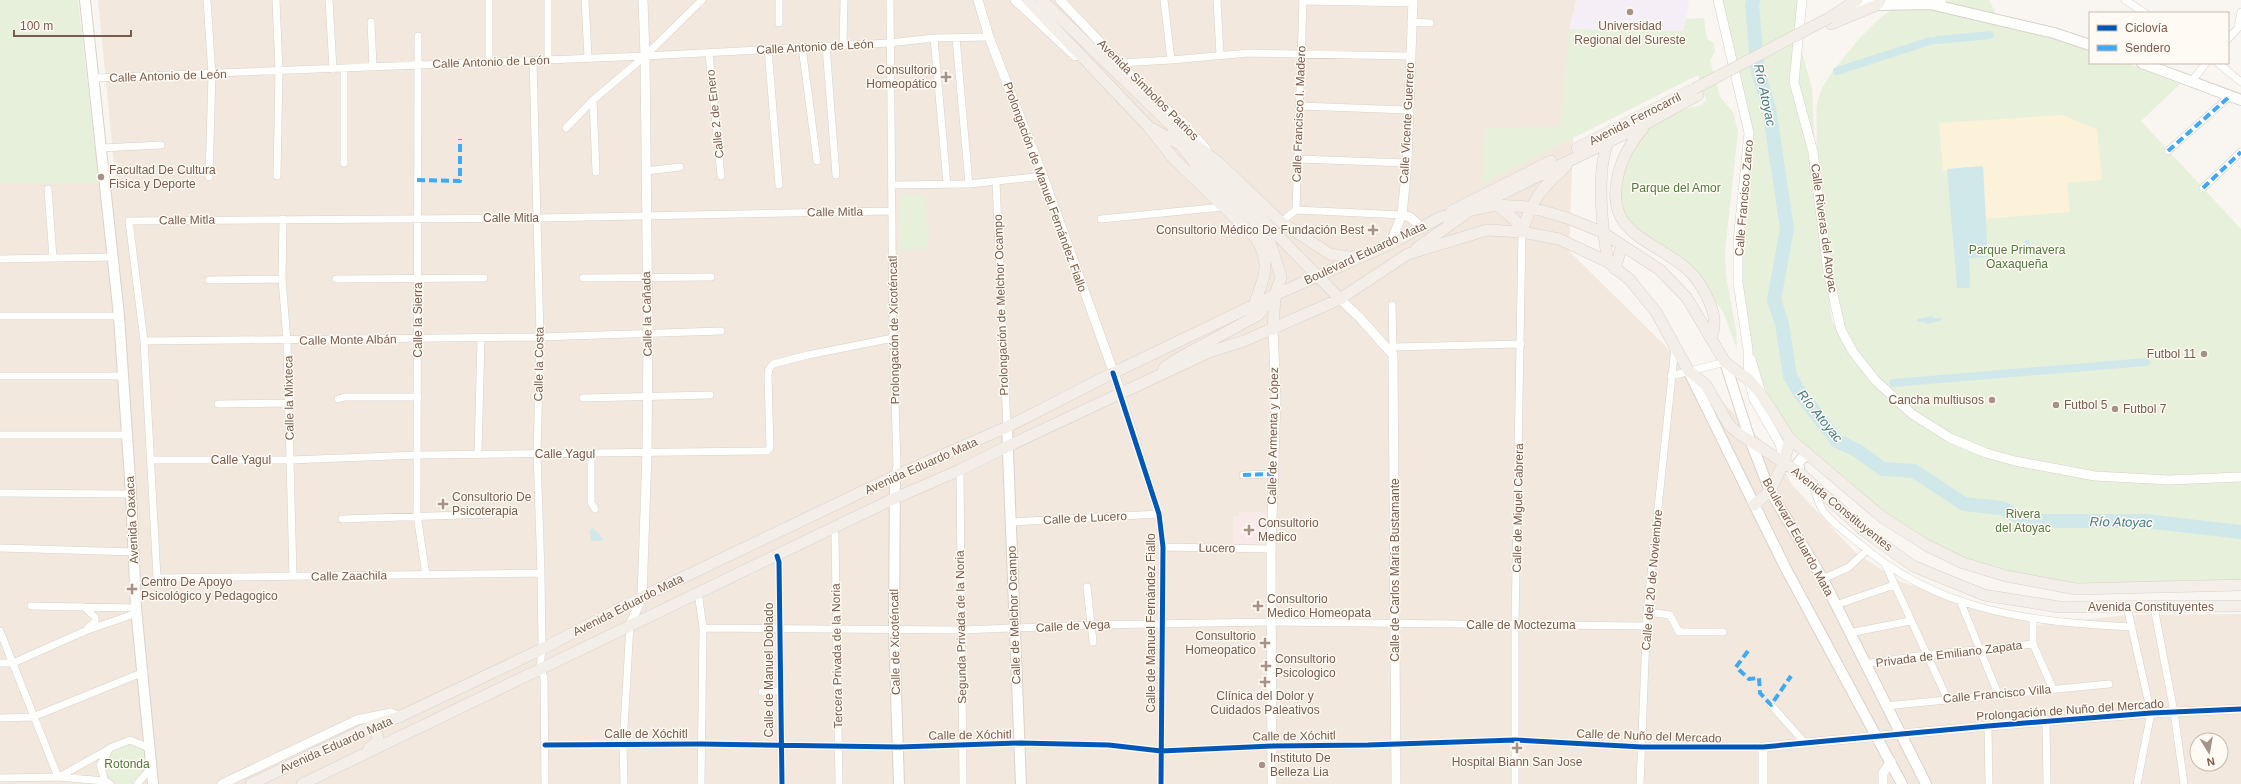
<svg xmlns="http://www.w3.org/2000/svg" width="2241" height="784" font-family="Helvetica,sans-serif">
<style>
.residential{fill:#f2e8de;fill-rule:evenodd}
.education{fill:#f6eef6}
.medical{fill:#fae9e9}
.green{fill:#e7f0db;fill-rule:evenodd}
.sand{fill:#fbf2d9}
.water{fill:#d0e8ea}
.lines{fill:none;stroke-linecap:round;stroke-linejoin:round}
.canal{stroke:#d0e8ea;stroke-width:8}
.river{stroke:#d0e8ea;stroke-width:14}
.minor-casing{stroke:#d7d1cb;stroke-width:8}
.tertiary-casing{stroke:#d7d1cb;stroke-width:10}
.secondary-casing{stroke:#d9d2cb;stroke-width:12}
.primary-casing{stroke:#dad1cc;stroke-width:12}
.minor{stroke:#fefefd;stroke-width:7}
.tertiary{stroke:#fefefd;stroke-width:9}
.secondary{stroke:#fefefd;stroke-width:10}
.primary{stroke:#f3eee8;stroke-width:11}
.primary-bridge-casing{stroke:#dad1cc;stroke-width:12;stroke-linecap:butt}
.primary-bridge{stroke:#f3eee8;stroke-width:11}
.quiet{stroke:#3fa9f5;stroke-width:4;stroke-dasharray:8 4;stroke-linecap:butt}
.cycleway-casing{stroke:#fffaf3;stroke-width:8}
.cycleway{stroke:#0057b8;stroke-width:5}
.poi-dot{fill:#a69286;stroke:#fffaf3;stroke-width:1.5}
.labels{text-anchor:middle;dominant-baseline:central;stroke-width:3;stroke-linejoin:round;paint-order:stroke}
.poi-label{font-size:12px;fill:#7a5c4d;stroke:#fffaf3;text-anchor:start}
.street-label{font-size:12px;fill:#7a5c4d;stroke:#fffaf3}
.park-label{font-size:12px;fill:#537a41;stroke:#fffaf3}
.water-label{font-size:13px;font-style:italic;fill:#437c86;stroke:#fffaf3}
</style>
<rect width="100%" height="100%" fill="#f9f5f0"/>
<path class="residential" d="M98 0H1681L1577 31 1569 251 1774 453 1792 485 1856 553 1899 581 2037 625 2126 615 2241 614V784H0V183H116ZM2197 740H2221V764H2197Z"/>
<path class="education" d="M1576 0H1688L1689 5 1683 31 1569 29Z"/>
<path class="medical" d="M1239 512H1266L1265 544H1233V516H1239Z"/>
<path class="green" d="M0 0H78L99 183H0Z
M1717 0H1800L1796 30 1812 89 1815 153C1820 133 1812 111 1821 91 1829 73 1876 15 1893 10 1932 0 2050 34 2090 49V63H2126L2180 84 2141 121 2241 229V585L2076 589 2006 576 1933 548 1882 517 1786 433 1748 350 1738 282 1749 142ZM1819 219 1841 318 1861 357 1832 322Z
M1950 0H1989L1997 16 1944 4Z
M1704 18 1707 39 1714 43 1715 51 1710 60 1720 97 1733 112 1738 132 1725 251 1726 276 1736 330 1737 349 1723 312 1710 293 1660 244 1636 231 1615 199 1630 149 1648 129 1678 111 1701 105 1706 100 1698 75 1482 184 1485 128 1560 127 1569 29 1683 31 1686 19Z
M899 194 926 195 927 249 899 250Z
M130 741 149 749 150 768 134 784C113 784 110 784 102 766L110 749Z"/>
<path class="sand" d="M2062 115 2097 129 2102 180 2067 183 2070 212 1983 219 1980 169 1943 171 1939 123Z"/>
<path class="water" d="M1983 166 1988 257 1969 258 1970 288H1957L1947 169Z
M2029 240 2030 254 2025 255 2024 241Z
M1933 316V318H1941V321L1926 324 1925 322H1917V319Z
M593 528 603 539 602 541H591L590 530Z"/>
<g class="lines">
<path class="canal" d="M1937 40 1990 35
M1837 71 1930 41
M1893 383 2146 362"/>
<path class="river" d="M1753 0 1752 6 1758 72 1769 108 1787 229 1774 300 1782 324 1790 376 1800 393 1837 441 1858 451 1883 469 1914 471 1964 504 2002 508 2027 521H2145L2241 532"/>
<defs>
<path id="minor" d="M207 0 212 75 209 177
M276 0 279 70 277 176
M329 0 333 69
M548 0V60
M585 0 588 57
M890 0 893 338 897 464 895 476
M1164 0 1171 60
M1217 0 1220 55
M2125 0 2145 13
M1302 1 1413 3
M371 22 373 67
M1411 22 1430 23
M779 23V0
M418 36 417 515 426 575
M934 38 947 184
M956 38 969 184
M2228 39 2238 28 2241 12
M843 45 844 0
M826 46 836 175
M802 47 817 161
M768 48 779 185
M709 53 721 176
M533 60 540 337 537 454 541 573 542 649 540 668 544 678 545 784
M489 63V0
M1120 63 1171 60 1249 53 1410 56
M2218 63 2241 82
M94 78 645 56 889 43 934 38 989 37
M2191 82 2206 63
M593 100 596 172
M1300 106 1408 110
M566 128 593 100 645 56 702 0
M101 148 161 145
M2168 151 2230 96
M1298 159 1407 163
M344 163V68
M646 171 680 167
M996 182 1007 427
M893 185 969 184 1043 176
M2203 188 2241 152
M48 189 53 258
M1296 210 1402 215
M283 219 282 279 287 341 293 576
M1101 219 1223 207
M1281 222 1296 210 1303 0
M0 259 113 257
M583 278 711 277
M336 279 484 278
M209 280 282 279
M1392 305 1393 351
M0 316H119
M144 341 540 337 721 331
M1393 347 1521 344
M0 376H124
M1671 376 1725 362
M1121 393 1159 514 1163 547 1161 784
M583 398 710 395
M338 399 345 397H418
M218 404 289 403
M0 435H127
M478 454 481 338
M591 454V502L595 509
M151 460H290L418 455 767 451 770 448 768 375 769 369 773 364 808 355 893 338
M960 470 963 784
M1243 475 1274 474
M1813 486C1816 494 1818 502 1822 509 1830 522 1848 534 1860 544 1939 612 2031 622 2132 627
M0 493 131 494
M342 519 492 514
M1011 522 1159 514
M832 529 835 535 839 784
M1163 547 1271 549
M0 548 135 552
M777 556 779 562 782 784
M1886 566 1947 698
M541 573 157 578 144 341 129 221 538 218 892 211
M1823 579 1849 567 1867 550
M1087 587 1093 642
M696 594 699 599 703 628 701 784
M1961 603 1998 694
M1836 605 1894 585
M31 606 136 608
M84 607 95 617V622L88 628
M2127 607 2151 713 2137 784
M2154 607 2174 712 2184 784
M1647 612 1670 615 1679 632H1723
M2033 619V644L2053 689
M703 628 961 630 1092 625 1271 622 1646 626
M0 631 58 777
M1849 633 1910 621
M0 663H13L85 631 137 613
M1864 664 1925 655 2033 644
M762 692 779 691
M1771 705 1805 743
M1885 706 2109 684
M0 718 33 717 144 672
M2046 722 2047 784
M1988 726 1989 784
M545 745 700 744 899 747 1020 743 1109 745 1161 751 1273 746 1368 745 1515 740 1642 747H1763
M59 777 109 749
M0 778 58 777 105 781 110 784
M105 781 100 765 110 748 130 740 149 748
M137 784 151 768
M624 784 623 744 630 625
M1515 784V624L1522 232
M1640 784 1647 612 1675 347"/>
<path id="tertiary" d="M978 0 989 37 1043 176 1121 393
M1015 0 1075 56
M1060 0 1154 99 1182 122 1206 149
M1718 0 1749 133 1738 241V282L1748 350 1749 380 1754 399 1780 444 1784 461
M1802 0 1794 82 1813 152 1828 272 1841 330 1853 352 1875 380 1912 414 1950 438 1986 453 2015 461 2095 476 2169 480 2241 477
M1930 4 1942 0
M1402 215 1410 217 1421 227
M1390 244 1402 215 1407 163 1413 0
M1340 299 1360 318 1393 355 1396 784
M1751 359 1761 393
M630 625 642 597 647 452 648 334 645 56 643 0
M222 784 357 720 391 713 399 717
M1272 784 1271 549 1276 398 1273 329
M1763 784V747L1988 726 2151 713 2241 709
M1883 784V773L1891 761"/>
<path id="secondary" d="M85 0 119 316 131 494 136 608 153 784
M1854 3 1877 5 1930 4 2054 33 2090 45
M2142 63 2241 100
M1725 362 1750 440 1770 491 1823 579 1926 784
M1688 370 1785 567 1902 784
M1007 427 1021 784
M1800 473 1798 463 1803 457 1809 456
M895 476 894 629 899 784"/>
<path id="primary" d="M1028 0 1148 126 1173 158 1256 238C1272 266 1264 277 1254 305
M1042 0 1173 127 1219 163 1281 222 1330 254 1354 258
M1829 18 1857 0
M1831 24 1877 5 1880 0
M1644 127C1631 142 1620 161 1617 181 1606 236 1658 241 1689 271 1698 279 1704 290 1709 301 1715 315 1716 325 1711 339
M1153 129 1181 145 1211 167 1340 299
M1173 129 1181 145 1199 169 1259 225 1271 245 1281 277 1275 295 1273 329
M1577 148 1690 91
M1483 203 1649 122 1698 95
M1497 205 1515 220 1522 232
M1452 211 1551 161
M1522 232C1532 200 1541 188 1566 166
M1417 248 1465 214
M1608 262C1603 234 1594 163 1611 138
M1615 269 1622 245
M1164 368 1177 359 1258 315 1272 297
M1754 505 1770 491 1784 462 1790 439
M369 748 377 742 378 737 374 725
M251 784 374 725 399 717 542 649 642 597 895 476 1007 427 1113 373 1275 295 1390 244 1441 217 1496 205 1530 207 1567 218 1602 232 1660 270 1687 298 1725 362 1749 380 1761 394 1790 439 1882 517 1926 545 1963 563 2006 576 2076 589 2241 585
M302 784 893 499 960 470 1008 446 1209 352 1244 341 1340 299 1408 254 1487 230 1522 232 1559 239 1608 262 1630 280 1656 312 1688 370 1706 385 1729 425 1738 433 1800 473 1863 530 1913 566 1984 595 2059 607 2241 606"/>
</defs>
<use href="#minor" class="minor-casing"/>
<use href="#tertiary" class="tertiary-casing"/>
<use href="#secondary" class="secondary-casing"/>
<use href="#primary" class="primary-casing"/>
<use href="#minor" class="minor"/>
<use href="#tertiary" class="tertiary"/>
<use href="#secondary" class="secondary"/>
<use href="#primary" class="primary"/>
<defs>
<path id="primary-bridge" d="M1694 89 1829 18"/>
</defs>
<use href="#primary-bridge" class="primary-bridge-casing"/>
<use href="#primary-bridge" class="primary-bridge"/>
<path class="quiet" d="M2168 151 2230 96
M417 180 460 181V139
M2203 188 2241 152
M1243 475 1274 474
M1748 651 1736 667 1749 679 1759 678 1760 693 1771 705 1791 676"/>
<defs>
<path id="cycleway" d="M1113 373 1159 514 1163 547 1161 784
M777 556 779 562 782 784
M545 745 700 744 899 747 1020 743 1109 745 1161 751 1273 746 1368 745 1515 740 1642 747H1763L1988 726 2151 713 2241 709"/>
</defs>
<use href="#cycleway" class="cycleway-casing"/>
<use href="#cycleway" class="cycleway"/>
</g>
<g class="poi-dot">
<circle cx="1630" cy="12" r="4"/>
<path d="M944 71h4v4h4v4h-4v4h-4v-4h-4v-4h4z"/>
<circle cx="101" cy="177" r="4"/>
<path d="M1371 224h4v4h4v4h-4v4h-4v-4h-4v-4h4z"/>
<circle cx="2204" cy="354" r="4"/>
<circle cx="1992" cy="400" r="4"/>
<circle cx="2056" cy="405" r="4"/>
<circle cx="2115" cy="409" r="4"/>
<path d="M441 498h4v4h4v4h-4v4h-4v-4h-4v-4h4z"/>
<path d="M1247 524h4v4h4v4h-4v4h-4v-4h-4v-4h4z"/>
<path d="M130 583h4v4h4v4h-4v4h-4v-4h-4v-4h4z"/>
<path d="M1256 600h4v4h4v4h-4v4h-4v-4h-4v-4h4z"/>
<path d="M1263 637h4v4h4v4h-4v4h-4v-4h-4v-4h4z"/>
<path d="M1264 660h4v4h4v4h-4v4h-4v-4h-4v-4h4z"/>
<path d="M1263 676h4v4h4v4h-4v4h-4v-4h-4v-4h4z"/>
<path d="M1515 742h4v4h4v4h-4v4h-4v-4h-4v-4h4z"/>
<circle cx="1262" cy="765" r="4"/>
</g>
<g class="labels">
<g class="poi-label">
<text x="1630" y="26" text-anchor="middle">Universidad<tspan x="1630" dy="14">Regional del Sureste</tspan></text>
<text x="937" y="70" text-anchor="end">Consultorio<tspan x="937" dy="14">Homeopático</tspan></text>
<text x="109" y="170">Facultad De Cultura<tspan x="109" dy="14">Fisica y Deporte</tspan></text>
<text x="1364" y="230" text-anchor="end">Consultorio Médico De Fundación Best</text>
<text x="2196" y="354" text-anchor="end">Futbol 11</text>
<text x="1984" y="400" text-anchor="end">Cancha multiusos</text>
<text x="2064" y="405">Futbol 5</text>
<text x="2123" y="409">Futbol 7</text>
<text x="452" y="497">Consultorio De<tspan x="452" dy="14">Psicoterapia</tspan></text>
<text x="1258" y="523">Consultorio<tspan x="1258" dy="14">Medico</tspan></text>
<text x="141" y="582">Centro De Apoyo<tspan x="141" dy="14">Psicológico y Pedagogico</tspan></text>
<text x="1267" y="599">Consultorio<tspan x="1267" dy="14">Medico Homeopata</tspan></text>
<text x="1256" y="636" text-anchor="end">Consultorio<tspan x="1256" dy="14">Homeopatico</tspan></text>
<text x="1275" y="659">Consultorio<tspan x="1275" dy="14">Psicologico</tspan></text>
<text x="1265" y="696" text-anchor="middle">Clínica del Dolor y<tspan x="1265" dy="14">Cuidados Paleativos</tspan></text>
<text x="1270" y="758">Instituto De<tspan x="1270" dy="14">Belleza Lia</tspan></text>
<text x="1517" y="762" text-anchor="middle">Hospital Biann San Jose</text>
</g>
<g class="street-label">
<text transform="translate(815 47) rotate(-3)">Calle Antonio de León</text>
<text transform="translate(491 62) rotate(-2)">Calle Antonio de León</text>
<text transform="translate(168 76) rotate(-2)">Calle Antonio de León</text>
<text transform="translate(1148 90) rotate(45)">Avenida Símbolos Patrios</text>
<text transform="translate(715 114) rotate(-96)">Calle 2 de Enero</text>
<text transform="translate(1299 114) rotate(-88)">Calle Francisco I. Madero</text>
<text transform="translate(1635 119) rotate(-27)">Avenida Ferrocarril</text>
<text transform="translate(1407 123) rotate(-87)">Calle Vicente Guerrero</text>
<text transform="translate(1045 187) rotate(70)">Prolongación de Manuel Fernández Fiallo</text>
<text transform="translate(1744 198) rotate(-85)">Calle Francisco Zarco</text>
<text transform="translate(835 212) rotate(-1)">Calle Mitla</text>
<text x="511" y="218">Calle Mitla</text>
<text transform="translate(187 220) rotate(-1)">Calle Mitla</text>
<text transform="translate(1824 228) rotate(82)">Calle Riveras del Atoyac</text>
<text transform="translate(1365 253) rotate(-25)">Boulevard Eduardo Mata</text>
<text transform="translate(1001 305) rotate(-92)">Prolongación de Melchor Ocampo</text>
<text transform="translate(647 314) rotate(-91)">Calle la Cañada</text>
<text transform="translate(418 320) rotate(-90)">Calle la Sierra</text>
<text transform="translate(894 330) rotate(-91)">Prolongación de Xicoténcatl</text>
<text transform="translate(348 340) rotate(-1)">Calle Monte Albán</text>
<text transform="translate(539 364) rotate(-89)">Calle la Costa</text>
<text transform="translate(289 398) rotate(-91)">Calle la Mixteca</text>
<text transform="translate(1273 436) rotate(-89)">Calle de Armenta y López</text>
<text x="565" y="454">Calle Yagul</text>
<text x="241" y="460">Calle Yagul</text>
<text transform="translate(921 466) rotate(-24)">Avenida Eduardo Mata</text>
<text transform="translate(1518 508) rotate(-89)">Calle de Miguel Cabrera</text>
<text transform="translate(1842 509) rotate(39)">Avenida Constituyentes</text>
<text transform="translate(1085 518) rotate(-3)">Calle de Lucero</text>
<text transform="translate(132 520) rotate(-93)">Avenida Oaxaca</text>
<text transform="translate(1798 537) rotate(61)">Boulevard Eduardo Mata</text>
<text transform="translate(1217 548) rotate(1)">Lucero</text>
<text transform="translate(1395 570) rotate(-90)">Calle de Carlos María Bustamante</text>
<text transform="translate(349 576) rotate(-1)">Calle Zaachila</text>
<text transform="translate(1652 580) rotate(-85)">Calle del 20 de Noviembre</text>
<text transform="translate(628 605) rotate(-27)">Avenida Eduardo Mata</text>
<text x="2151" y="607">Avenida Constituyentes</text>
<text transform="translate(1014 615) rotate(-92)">Calle de Melchor Ocampo</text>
<text transform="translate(1151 623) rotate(-90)">Calle de Manuel Fernández Fiallo</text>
<text x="1521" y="625">Calle de Moctezuma</text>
<text transform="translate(1073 626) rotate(-3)">Calle de Vega</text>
<text transform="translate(961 627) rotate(-91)">Segunda Privada de la Noria</text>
<text transform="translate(895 642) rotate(-91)">Calle de Xicoténcatl</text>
<text transform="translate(1949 654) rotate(-7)">Privada de Emiliano Zapata</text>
<text transform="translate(837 656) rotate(-91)">Tercera Privada de la Noria</text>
<text transform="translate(769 670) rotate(-90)">Calle de Manuel Doblado</text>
<text transform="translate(1997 694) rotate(-5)">Calle Francisco Villa</text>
<text transform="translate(2070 710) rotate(-4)">Prolongación de Nuño del Mercado</text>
<text x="646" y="734">Calle de Xóchitl</text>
<text transform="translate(970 735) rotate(-1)">Calle de Xóchitl</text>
<text transform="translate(1294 736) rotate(-1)">Calle de Xóchitl</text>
<text transform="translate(1649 736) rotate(2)">Calle de Nuño del Mercado</text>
<text transform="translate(336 745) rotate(-24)">Avenida Eduardo Mata</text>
</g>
<g class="park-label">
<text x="1676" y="188">Parque del Amor</text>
<text x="2017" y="250">Parque Primavera<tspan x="2017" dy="14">Oaxaqueña</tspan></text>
<text x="2023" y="514">Rivera<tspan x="2023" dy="14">del Atoyac</tspan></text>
<text x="127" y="764">Rotonda</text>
</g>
<g class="water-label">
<text transform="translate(1765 95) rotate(78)">Río Atoyac</text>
<text transform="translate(1820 416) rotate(51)">Río Atoyac</text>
<text transform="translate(2121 522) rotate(1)">Río Atoyac</text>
</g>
</g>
<rect x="2089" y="12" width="140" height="52" fill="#fffaf3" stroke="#cabbb1"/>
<rect x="2097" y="25" width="20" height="6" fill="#0057b8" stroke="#cabbb1"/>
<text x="2125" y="32" font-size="12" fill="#7a5c4d">Ciclovía</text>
<rect x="2097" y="45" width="20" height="6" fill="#3fa9f5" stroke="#cabbb1"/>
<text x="2125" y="52" font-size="12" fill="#7a5c4d">Sendero</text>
<g transform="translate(2209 752) rotate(169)"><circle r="19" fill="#fffaf3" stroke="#cabbb1"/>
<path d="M0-3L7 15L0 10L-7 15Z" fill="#a69286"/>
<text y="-6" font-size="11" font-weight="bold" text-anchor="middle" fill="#7a5c4d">N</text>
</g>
<path d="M14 30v6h117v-6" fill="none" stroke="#7a5c4d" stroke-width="2"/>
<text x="20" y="30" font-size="12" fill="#7a5c4d" stroke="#fffaf3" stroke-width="3" paint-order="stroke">100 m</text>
</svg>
